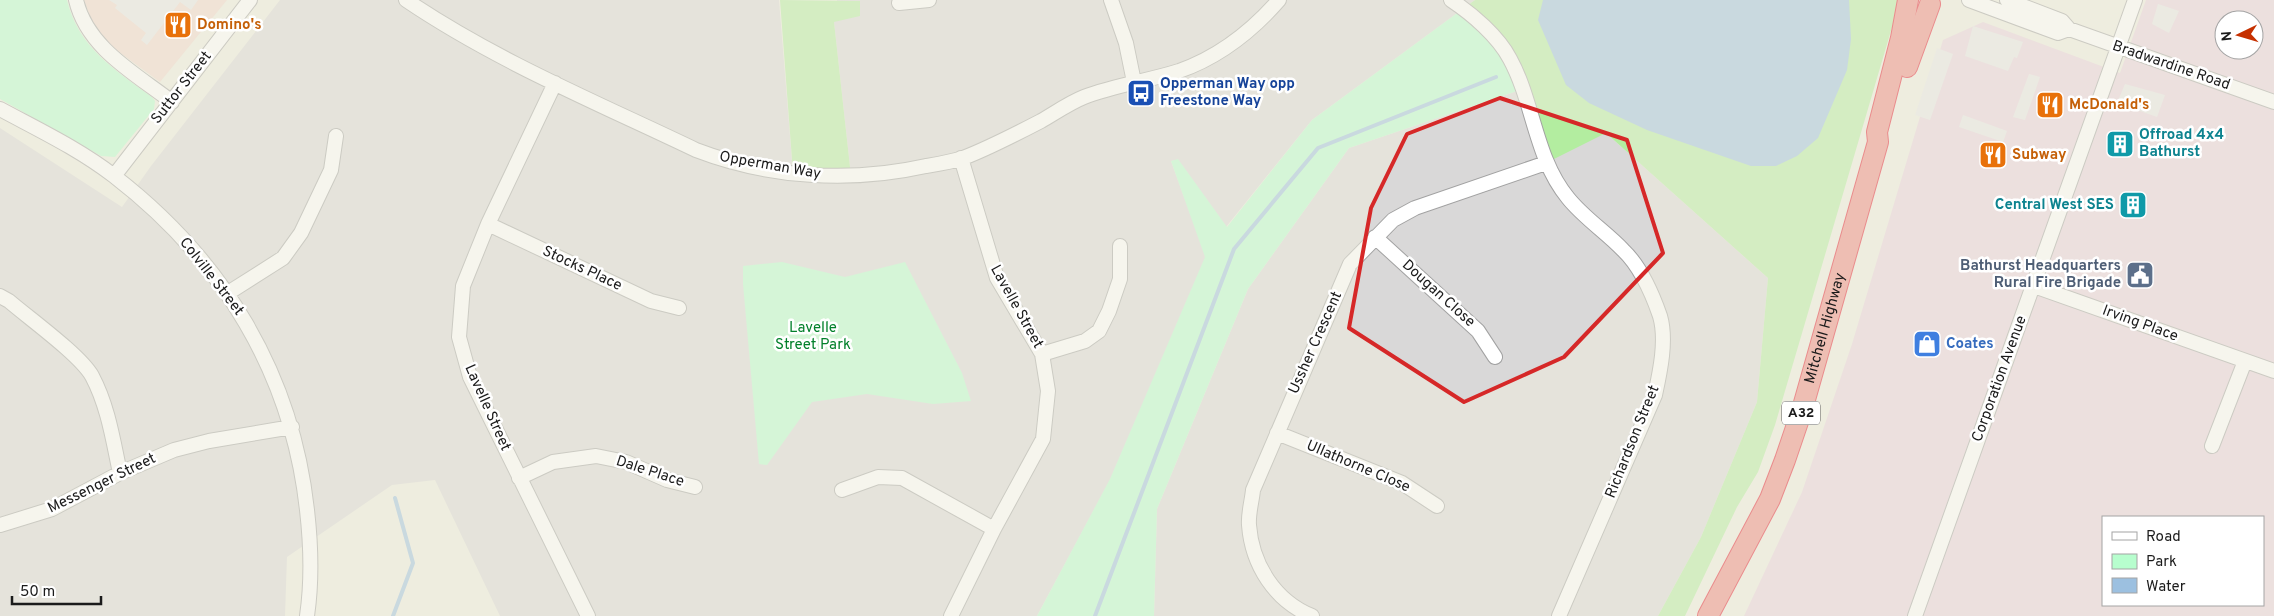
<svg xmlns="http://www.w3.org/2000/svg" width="2274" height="616" font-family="Overpass,sans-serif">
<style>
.residential{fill:#d9d8d8}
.commercial{fill:#f1d7cc}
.industrial{fill:#e8d1de;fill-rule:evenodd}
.grass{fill:#b3eda0}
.park{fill:#b7fece}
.parking{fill:#e7e7e7}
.water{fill:#9cc0e0}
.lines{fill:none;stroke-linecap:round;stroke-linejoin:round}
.stream{stroke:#9cc0e0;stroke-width:4}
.minor-casing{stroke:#a2a2a2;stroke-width:16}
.highway-casing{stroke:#e3162a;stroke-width:22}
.minor{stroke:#fff;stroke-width:14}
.highway{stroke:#ed867f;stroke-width:20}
.marked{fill:none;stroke:#d62828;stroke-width:4;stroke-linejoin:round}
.labels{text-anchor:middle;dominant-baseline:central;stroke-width:5;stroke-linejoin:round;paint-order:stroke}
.shield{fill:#fff;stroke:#5f5f5f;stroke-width:1}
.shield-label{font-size:14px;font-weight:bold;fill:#1b1b1b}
.food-label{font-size:15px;font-weight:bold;fill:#c56008;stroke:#fff;text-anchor:start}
.street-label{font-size:15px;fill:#1b1b1b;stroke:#fff}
.transit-label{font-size:15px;font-weight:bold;fill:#164399;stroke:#fff;text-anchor:start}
.culture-label{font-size:15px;font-weight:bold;fill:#0d838f;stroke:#fff;text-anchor:start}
.service-label{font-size:15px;font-weight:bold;fill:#4e5e75;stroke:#fff;text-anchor:end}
.park-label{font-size:15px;fill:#03802b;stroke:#fff}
.shop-label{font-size:15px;font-weight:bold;fill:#366cbe;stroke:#fff;text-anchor:start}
</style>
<rect width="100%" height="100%" fill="#eeeddf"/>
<path class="residential" d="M280 0H779L793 173 851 176 834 22 859 1 837 2V0H1475L1312 120 1226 227 1178 160 1171 161 1206 257 1110 480 1037 616H500L435 480 392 485 287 557 285 616H0V128L122 207 151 166Z
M1523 89 1606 133 1768 278 1757 402 1701 537 1658 616H1154L1157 509 1248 289 1349 148Z"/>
<path class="commercial" d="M84 0H227L160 82 108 44 92 22Z"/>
<path class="industrial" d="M2146 0H2274V616H1744L1802 492 1852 344 1943 40 1983 22 2120 73ZM2224 20H2254V50H2224ZM2103 517H2263V605H2103Z"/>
<path class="grass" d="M780 0 860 1V16L834 22 851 176 793 173Z
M1475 0H1900L1775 425 1758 472 1737 507 1685 616H1658L1701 537 1757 402 1768 278 1606 133 1546 163 1523 89 1464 8Z"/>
<path class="park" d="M0 0H67C78 47 115 70 152 97L155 101 154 109 115 157 101 156 0 99Z
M1464 8 1493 36 1523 89 1349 148 1248 289 1157 509 1154 616H1037L1110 479 1205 257 1171 161 1178 159 1227 227 1312 120Z
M782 262 845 277 905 262 962 373 971 401 933 404 867 394 812 402 767 465 759 464 743 284V266Z"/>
<path class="parking" d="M109 0H198L191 10 180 2 147 45 141 40 146 33 115 8 117 5Z
M2158 4 2179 11 2169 33 2152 24Z
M1973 26 2023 42 2017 58 2014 57 2008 71 1965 56Z
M1937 48 1953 54 1930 120 1915 115Z
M2029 74 2040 77 2025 120 2013 117Z
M2125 84 2165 95 2157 117 2117 103Z
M1963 115 2007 131 2003 142 1959 127Z"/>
<path class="water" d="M1543 0H1849L1851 39 1847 70 1818 138 1797 156 1776 166H1751L1647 130 1589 103 1566 85 1538 20Z"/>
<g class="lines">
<path class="stream" d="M393 616 413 563 395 498
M1095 616 1234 249 1318 148 1496 77"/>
<defs>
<path id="minor" d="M76 0C87 48 136 74 172 102
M406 0C496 61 598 103 696 150 769 178 850 183 926 166 938 164 951 162 963 158 989 148 1016 134 1041 121 1055 113 1069 103 1084 97 1115 85 1148 81 1179 71 1219 57 1251 32 1279 0
M1111 0 1126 43 1134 82
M1451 0C1472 14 1498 36 1510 59 1534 103 1535 158 1568 198 1584 218 1606 232 1623 250 1641 267 1652 293 1660 316 1667 340 1660 372 1655 395L1559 616
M1969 0 2058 33 2069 29
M2007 0 2062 21 2069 29 2274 102
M899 3 929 0
M555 83 488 224 463 286 459 337 470 377 588 616
M0 109C39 130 79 149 114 176 223 260 292 373 307 510 311 545 312 582 307 616
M114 176 250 0
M488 224 651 301 679 308
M1375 237 1478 331 1495 357
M2034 286 2274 371
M228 293 283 258 301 233 331 170 336 136
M0 296 9 301C30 319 80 355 92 376 108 406 113 440 120 473
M1042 354 1085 341 1099 331 1109 311 1120 279V246
M1277 433 1402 483 1437 506
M2212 446 2245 361
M519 478 553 462 596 456 626 462 667 480 695 487
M842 490 878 477 902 478 994 529
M0 525 52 509 120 473 174 450 209 441 292 427
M951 616 994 529 1043 439 1048 391 1042 354 997 278 961 158
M1312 616C1275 601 1252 565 1249 525 1248 514 1252 501 1253 490L1350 264 1393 220 1415 208 1546 163
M1915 616 2135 0"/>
<g id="highway">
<path d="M1907 67 1930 4"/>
<path id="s1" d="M1708 616 1770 499 1785 460 1802 410 1878 142 1877 132 1901 38 1908 0"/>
</g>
</defs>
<use href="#minor" class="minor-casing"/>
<use href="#highway" class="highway-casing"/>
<use href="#minor" class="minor"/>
<use href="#highway" class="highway"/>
</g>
<path d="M0 0H2274V616H0ZM1500 98 1627 140 1663 253 1564 357 1464 402 1349 328 1371 208 1407 134Z" fill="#eeeddf" fill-opacity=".55" fill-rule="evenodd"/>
<path class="marked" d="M1500 98 1627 140 1663 253 1564 357 1464 402 1349 328 1371 208 1407 134Z"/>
<defs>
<symbol id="restaurant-square" viewBox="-11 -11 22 22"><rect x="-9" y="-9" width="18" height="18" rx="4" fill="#e8710a" stroke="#fff"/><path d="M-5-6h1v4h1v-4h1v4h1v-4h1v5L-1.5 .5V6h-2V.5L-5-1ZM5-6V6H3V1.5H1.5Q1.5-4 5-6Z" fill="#fff"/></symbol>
<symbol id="bus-square" viewBox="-11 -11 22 22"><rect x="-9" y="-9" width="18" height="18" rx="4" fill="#1a4fb4" stroke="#fff"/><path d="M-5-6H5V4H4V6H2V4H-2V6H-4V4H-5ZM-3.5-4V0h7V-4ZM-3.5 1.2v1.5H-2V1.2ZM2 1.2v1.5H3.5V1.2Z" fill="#fff"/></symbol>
<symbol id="building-square" viewBox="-11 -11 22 22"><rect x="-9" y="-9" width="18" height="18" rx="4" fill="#0f9aa8" stroke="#fff"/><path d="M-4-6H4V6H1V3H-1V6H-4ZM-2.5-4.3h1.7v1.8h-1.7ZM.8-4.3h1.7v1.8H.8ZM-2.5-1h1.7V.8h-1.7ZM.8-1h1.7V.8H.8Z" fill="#fff"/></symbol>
<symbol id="civic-square" viewBox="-11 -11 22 22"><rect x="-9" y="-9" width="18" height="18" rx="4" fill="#5c6f8a" stroke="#fff"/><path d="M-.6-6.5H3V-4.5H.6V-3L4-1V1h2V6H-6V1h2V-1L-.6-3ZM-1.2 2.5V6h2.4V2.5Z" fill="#fff"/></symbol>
<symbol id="shop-square" viewBox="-11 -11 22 22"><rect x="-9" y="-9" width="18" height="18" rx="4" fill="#3f7fe0" stroke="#fff"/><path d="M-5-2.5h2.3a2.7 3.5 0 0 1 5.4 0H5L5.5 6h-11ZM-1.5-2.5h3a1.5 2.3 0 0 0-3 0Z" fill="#fff"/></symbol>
</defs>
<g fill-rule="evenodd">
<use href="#restaurant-square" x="162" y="9" width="32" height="32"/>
<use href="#bus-square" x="1125" y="77" width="32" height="32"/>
<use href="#restaurant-square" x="2034" y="89" width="32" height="32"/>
<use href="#building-square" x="2104" y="128" width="32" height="32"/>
<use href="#restaurant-square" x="1977" y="139" width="32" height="32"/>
<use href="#building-square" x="2117" y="189" width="32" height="32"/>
<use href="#civic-square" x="2124" y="259" width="32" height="32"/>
<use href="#shop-square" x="1911" y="328" width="32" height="32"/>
</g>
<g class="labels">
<rect class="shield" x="1782" y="401.5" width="38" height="23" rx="4"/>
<g class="shield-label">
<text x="1801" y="413">A32</text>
</g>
<g class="food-label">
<text x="197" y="25">Domino's</text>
<text x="2069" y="105">McDonald's</text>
<text x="2012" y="155">Subway</text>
</g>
<g class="street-label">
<text transform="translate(2171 66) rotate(19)">Bradwardine Road</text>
<text transform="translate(182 88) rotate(-52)">Suttor Street</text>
<text transform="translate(770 166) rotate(10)">Opperman Way</text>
<text transform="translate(582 269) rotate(25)">Stocks Place</text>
<text transform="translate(211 277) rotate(52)">Colville Street</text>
<text transform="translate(1438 294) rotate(42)">Dougan Close</text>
<text transform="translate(1016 307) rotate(61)">Lavelle Street</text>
<text transform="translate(2140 324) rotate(20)">Irving Place</text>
<text stroke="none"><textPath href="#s1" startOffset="312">Mitchell Highway</textPath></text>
<text transform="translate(1316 343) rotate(-66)">Ussher Crescent</text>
<text transform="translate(2000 379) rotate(-70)">Corporation Avenue</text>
<text transform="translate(487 408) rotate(66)">Lavelle Street</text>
<text transform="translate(1633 442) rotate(-68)">Richardson Street</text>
<text transform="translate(1358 467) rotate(23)">Ullathorne Close</text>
<text transform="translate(650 472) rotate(18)">Dale Place</text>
<text transform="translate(102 484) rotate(-26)">Messenger Street</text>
</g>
<g class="transit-label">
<text x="1160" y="84">Opperman Way opp<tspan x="1160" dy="17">Freestone Way</tspan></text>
</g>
<g class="culture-label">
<text x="2139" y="135">Offroad 4x4<tspan x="2139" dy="17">Bathurst</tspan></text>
<text x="2114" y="205" text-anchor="end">Central West SES</text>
</g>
<g class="service-label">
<text x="2121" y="266">Bathurst Headquarters<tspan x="2121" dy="17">Rural Fire Brigade</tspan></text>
</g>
<g class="park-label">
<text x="813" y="328">Lavelle<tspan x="813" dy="17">Street Park</tspan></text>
</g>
<g class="shop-label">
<text x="1946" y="344">Coates</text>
</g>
</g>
<rect x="2102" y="516" width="162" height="90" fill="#ffffff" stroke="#a4a4a4"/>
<rect x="2112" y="532" width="25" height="8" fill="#ffffff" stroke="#a4a4a4"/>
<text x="2146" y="541" font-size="15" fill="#1b1b1b">Road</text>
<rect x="2112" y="554" width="25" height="15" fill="#b7fece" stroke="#a4a4a4"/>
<text x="2146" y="566" font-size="15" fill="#1b1b1b">Park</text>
<rect x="2112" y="578" width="25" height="15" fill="#9cc0e0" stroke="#a4a4a4"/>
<text x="2146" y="591" font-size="15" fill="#1b1b1b">Water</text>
<g transform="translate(2239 35) rotate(265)"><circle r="24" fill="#ffffff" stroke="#a4a4a4"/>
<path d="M0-4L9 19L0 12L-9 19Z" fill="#c63000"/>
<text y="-8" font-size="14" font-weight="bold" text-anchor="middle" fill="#1b1b1b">N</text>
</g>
<path d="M12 596v8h89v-8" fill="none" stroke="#1b1b1b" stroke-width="2.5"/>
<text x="20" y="596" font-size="15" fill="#1b1b1b" stroke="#ffffff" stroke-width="4" paint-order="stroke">50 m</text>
</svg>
